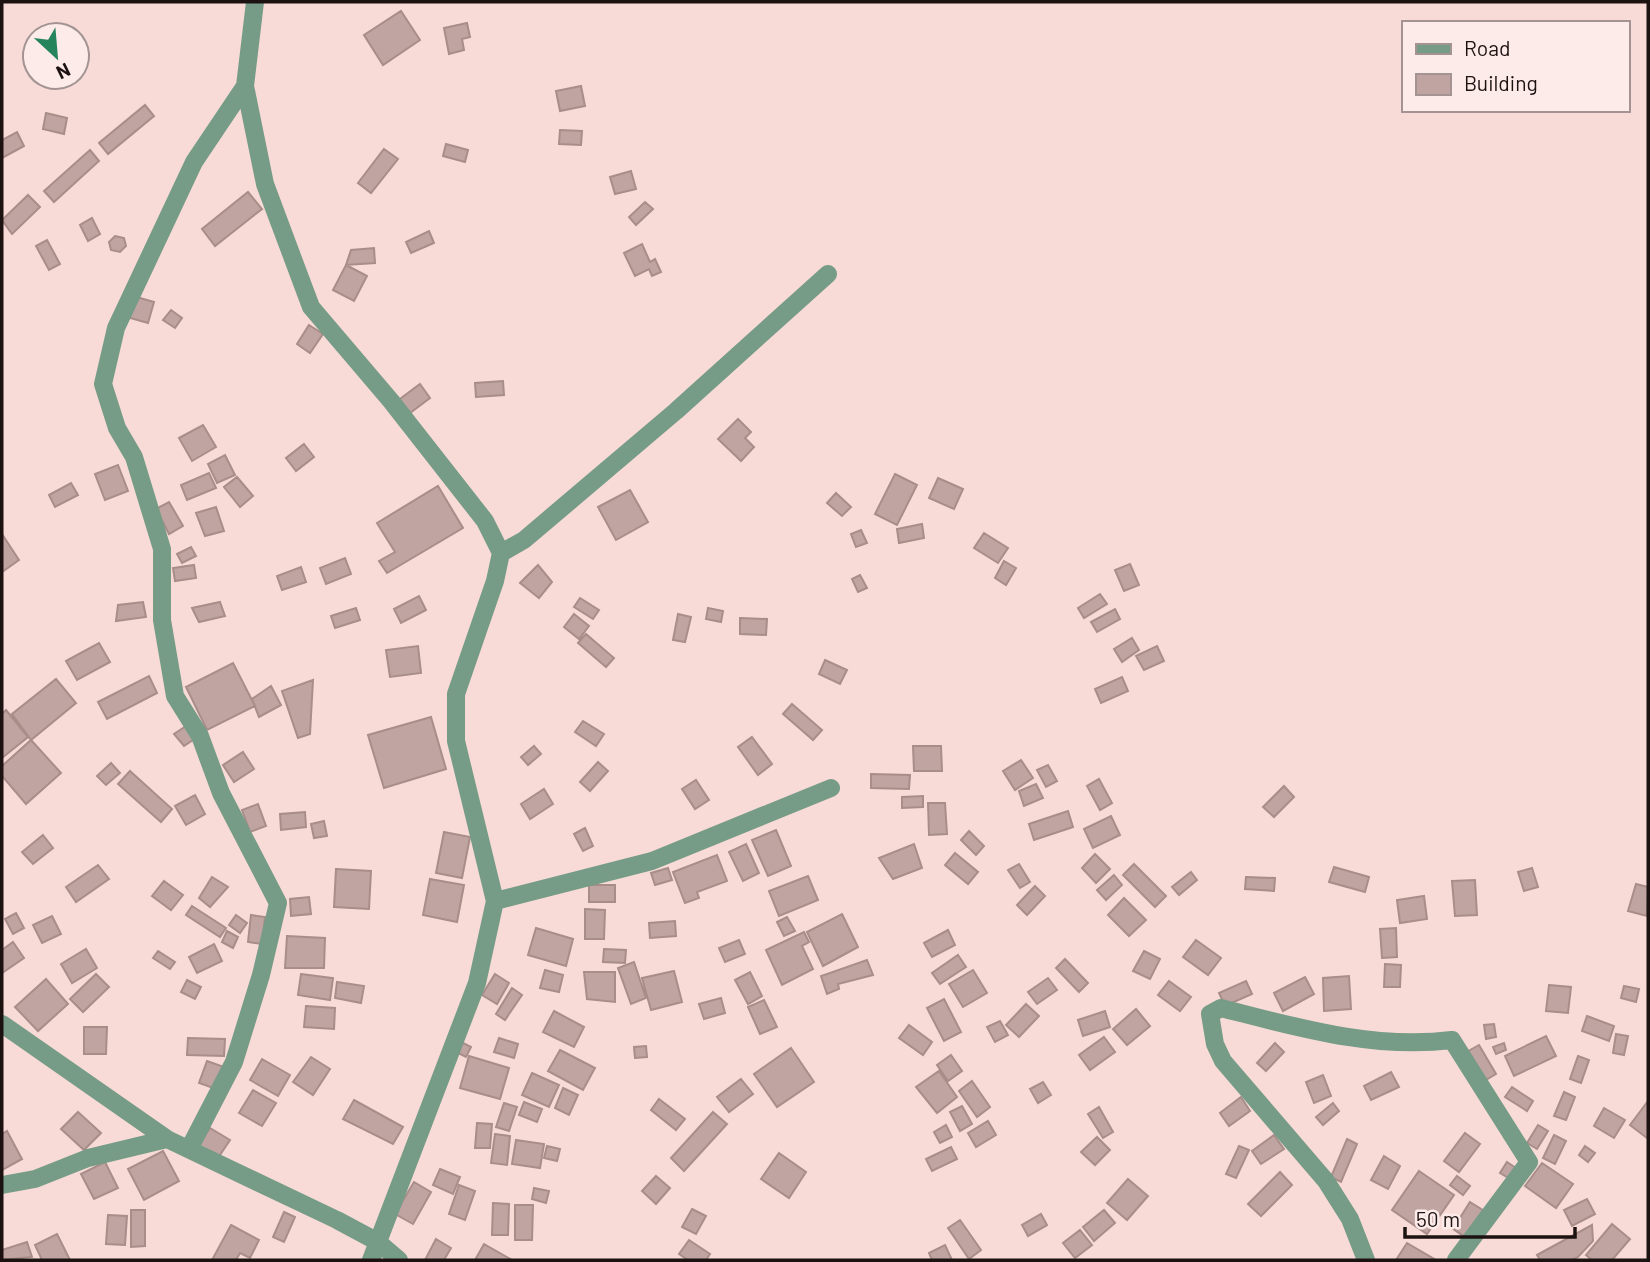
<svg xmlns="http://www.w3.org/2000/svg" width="1650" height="1262" font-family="Barlow,sans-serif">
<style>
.building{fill:#c0a4a1;stroke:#a88d89;stroke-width:2}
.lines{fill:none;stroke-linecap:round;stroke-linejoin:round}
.minor{stroke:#769c87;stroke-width:18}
</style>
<rect width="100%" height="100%" fill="#f8dbd7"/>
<path class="building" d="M401 11 420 40 383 65 364 35Z
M467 23 470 37 462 39 464 50 449 54 444 28Z
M581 86 585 106 560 111 556 91Z
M145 105 154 116 108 154 99 143Z
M46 113 67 118 64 134 43 129Z
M560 130 582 131 581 145 559 144Z
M17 132 24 146 2 158V140Z
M446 144 468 150 465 162 443 156Z
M384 149 398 159 371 193 358 183Z
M90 150 99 161 54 202 44 191Z
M631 171 636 189 615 194 610 177Z
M248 192 262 209 215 246 202 229Z
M28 195 40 207 12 234 2 220Z
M645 202 653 209 636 225 629 217Z
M92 218 100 234 88 241 80 225Z
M429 231 434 243 411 253 406 242Z
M115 236 124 238 126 246 120 252 111 250 109 242Z
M47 240 60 264 49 270 36 246Z
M642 244 650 262 655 259 661 272 652 276 649 269 635 276 624 253Z
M374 248 375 263 346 265 351 250Z
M346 265 367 276 354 301 333 290Z
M133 296 154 302 148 323 127 317Z
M171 310 182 318 175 328 163 320Z
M309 325 323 334 310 353 297 344Z
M503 381 504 395 476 397 475 383Z
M420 384 430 398 406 416 396 402Z
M738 419 751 432 745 438 754 447 741 461 718 439Z
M203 425 216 447 192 461 179 438Z
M304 444 314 457 296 471 286 458Z
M225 455 235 475 217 483 208 464Z
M118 465 128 491 105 500 95 474Z
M209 473 216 488 187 500 181 485Z
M895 474 917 485 897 525 875 514Z
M237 477 253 496 240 507 224 487Z
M938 478 963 489 954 509 929 498Z
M71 483 78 495 55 507 49 495Z
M438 486 463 528 387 573 379 561 395 552 377 523Z
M630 490 648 522 616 540 598 507Z
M836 493 851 507 842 516 827 503Z
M169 502 183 526 169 534 156 509Z
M216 507 224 531 205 536 196 513Z
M922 524 924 538 899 543 897 529Z
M861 530 867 543 856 547 851 534Z
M984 533 1008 548 998 563 974 548Z
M2 534 19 560 2 572Z
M191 547 196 556 182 563 177 554Z
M345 558 351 574 326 584 320 568Z
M1004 561 1016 568 1006 585 995 578Z
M1130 564 1139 585 1124 591 1115 570Z
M194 565 196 578 175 581 173 568Z
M538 565 552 582 539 598 520 583Z
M301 567 306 582 282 590 277 576Z
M860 575 867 588 858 592 852 579Z
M1100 594 1107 604 1084 618 1078 608Z
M419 596 426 610 401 623 394 609Z
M580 598 599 610 593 619 574 607Z
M143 602 146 617 116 621 118 605Z
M220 602 225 616 199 622 192 608Z
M356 608 360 620 335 628 331 616Z
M708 608 723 611 721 622 706 619Z
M1115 609 1120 619 1097 632 1091 622Z
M574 614 589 626 579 639 564 627Z
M678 614 691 617 685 642 673 640Z
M740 618 767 619 766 635 740 634Z
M586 634 614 658 606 667 578 643Z
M1132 638 1139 650 1122 662 1114 649Z
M99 643 110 662 77 680 66 661Z
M418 646 421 673 390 677 386 650Z
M1157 646 1164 661 1144 670 1136 656Z
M825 660 847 670 840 684 819 674Z
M233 663 255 706 207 730 186 687Z
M149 676 157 693 107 719 98 702Z
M1122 677 1128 691 1101 703 1095 689Z
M56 679 76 703 31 740 12 714Z
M313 680 310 734 298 738 282 691Z
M271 686 281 705 259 717 252 699Z
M792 704 822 730 813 740 783 714Z
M6 710 28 737 2 758V714Z
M431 717 446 769 384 788 368 735Z
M583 721 604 734 596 746 575 732Z
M186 726 196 738 184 746 174 734Z
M752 737 772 764 758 775 738 747Z
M31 740 61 773 26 804 2 776V766Z
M534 746 541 754 528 765 521 757Z
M913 746H941L942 771H914Z
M243 752 254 769 234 782 223 765Z
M1021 760 1033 778 1015 790 1003 771Z
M598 762 608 771 590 791 580 782Z
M111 763 120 773 106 785 97 776Z
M1048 765 1057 781 1046 787 1037 770Z
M130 771 172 809 161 822 118 784Z
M871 774 910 775 909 789 871 788Z
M1099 779 1112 803 1100 810 1087 786Z
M696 780 709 800 695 809 682 789Z
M1036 784 1043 798 1024 806 1019 791Z
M1284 786 1294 797 1274 817 1263 807Z
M544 789 553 804 530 819 521 804Z
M195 795 205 814 186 825 175 806Z
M923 796V807L902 808V797Z
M928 803H945L947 834 929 835Z
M258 804 266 826 250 832 242 810Z
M1068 811 1073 827 1034 840 1029 824Z
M305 812 306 827 281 830 280 814Z
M1111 816 1120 835 1093 848 1084 829Z
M324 821 327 836 314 838 311 824Z
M585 828 593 846 583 851 574 834Z
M776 830 791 866 768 876 752 840Z
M969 831 984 846 976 855 961 840Z
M444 832 470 837 462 878 436 873Z
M43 835 53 848 33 864 22 852Z
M746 844 759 873 743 881 729 852Z
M914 844 922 868 893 879 879 858Z
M955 853 978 872 968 884 945 865Z
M1095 854 1110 869 1096 883 1082 868Z
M717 855 727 881 697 892 699 898 685 903 673 872Z
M1019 864 1030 882 1020 888 1008 870Z
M1134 864 1166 896 1155 907 1123 875Z
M98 865 109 879 76 902 66 887Z
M1334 867 1369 877 1365 892 1329 882Z
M668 868 672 880 655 885 651 873Z
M1532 868 1538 887 1524 891 1518 872Z
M336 869 371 871 369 909 334 907Z
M1191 872 1197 880 1179 895 1172 887Z
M1114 875 1122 885 1106 900 1097 890Z
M808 876 818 900 779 916 769 891Z
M212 877 228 887 210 907 199 898Z
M1246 877 1275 878 1274 891 1245 889Z
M430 879 464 885 457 922 423 915Z
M1475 880 1477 915 1455 916 1452 881Z
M164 881 183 895 171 910 152 896Z
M1636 884 1648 887 1647 916 1628 911Z
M589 885H615V902H589Z
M1035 886 1045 896 1027 915 1017 905Z
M1424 896 1427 919 1400 923 1397 900Z
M309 897 311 914 291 916 290 899Z
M1124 898 1146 920 1129 936 1108 915Z
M192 906 226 928 220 937 186 915Z
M585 909 605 910 604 939H585Z
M16 913 24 928 13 934 5 919Z
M842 914 858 947 823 966 807 932Z
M236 915 247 923 240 933 229 925Z
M251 915 265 917 262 944 248 942Z
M52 916 61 934 42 943 33 925Z
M787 917 795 931 784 936 777 922Z
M675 921 676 936 650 938 649 923Z
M536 928 573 939 566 966 528 955Z
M1396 928 1397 957 1382 958 1380 929Z
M948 930 955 945 932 957 924 943Z
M227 931 238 937 233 948 222 942Z
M804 932 809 942 802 946 813 969 782 985 766 950Z
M287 936 325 938 324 968H285Z
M739 940 745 954 725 962 719 948Z
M1196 940 1221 958 1208 975 1183 957Z
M13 942 24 958 2 973V950Z
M214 944 222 961 197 973 189 957Z
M86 949 97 968 72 983 61 964Z
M604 949 626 950 625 963 603 962Z
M158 951 175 962 170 969 153 958Z
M1144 951 1160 959 1150 979 1133 971Z
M958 955 966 967 940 984 932 973Z
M1065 959 1088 983 1079 992 1056 968Z
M867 960 873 975 838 984 839 989 827 994 821 976Z
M634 962 646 998 631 1004 618 968Z
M1385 964 1401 965 1400 987H1384Z
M545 970 563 975 559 992 540 988Z
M973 970 987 993 963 1007 949 984Z
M674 971 682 1002 651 1010 642 978Z
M584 972H615V1002L587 999Z
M750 972 762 996 748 1004 735 980Z
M96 974 109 987 83 1012 70 999Z
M301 974 333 978 330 1000 298 995Z
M495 974 509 983 497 1004 482 995Z
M1349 976 1351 1009 1324 1011 1323 978Z
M1305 977 1314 994 1283 1011 1274 993Z
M1048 978 1057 990 1037 1004 1028 992Z
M46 979 68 1004 38 1031 15 1007Z
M187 980 201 987 195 999 181 992Z
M1169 981 1191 997 1180 1011 1158 995Z
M1246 981 1252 994 1225 1006 1219 993Z
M337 982 364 986 361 1003 335 998Z
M1549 985 1571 987 1568 1013 1546 1011Z
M1624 986 1639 989 1636 1002 1621 998Z
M512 988 522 995 505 1020 496 1014Z
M721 998 725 1013 704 1019 699 1004Z
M944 999 961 1032 944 1041 927 1008Z
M764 1000 777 1027 760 1034 748 1007Z
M1026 1004 1039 1016 1019 1037 1006 1025Z
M306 1006 335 1008 334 1029 304 1027Z
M1136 1009 1150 1026 1127 1045 1113 1029Z
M554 1011 584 1027 574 1047 543 1032Z
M1105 1011 1110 1027 1083 1036 1078 1020Z
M1587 1016 1614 1026 1609 1041 1582 1031Z
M1000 1021 1008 1035 995 1042 987 1027Z
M1494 1024 1496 1037 1486 1039 1484 1025Z
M909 1025 932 1042 923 1055 899 1038Z
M84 1027H107L106 1054H84Z
M1616 1034 1628 1036 1624 1055 1613 1053Z
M1546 1036 1556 1056 1514 1076 1505 1056Z
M1104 1037 1115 1052 1090 1070 1079 1055Z
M188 1038 225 1039 224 1056 187 1055Z
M499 1038 518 1044 514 1058 494 1052Z
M459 1041 471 1047 466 1057 454 1051Z
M1275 1043 1284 1052 1266 1071 1257 1063Z
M1504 1043 1506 1050 1496 1054 1493 1047Z
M1479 1045 1496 1074 1481 1083 1463 1054Z
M646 1046 647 1057 635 1058 634 1047Z
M791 1048 814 1082 777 1107 754 1074Z
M560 1050 595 1068 583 1090 548 1071Z
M951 1055 962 1071 948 1081 937 1065Z
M469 1056 509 1068 500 1099 460 1088Z
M1578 1056 1589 1060 1581 1083 1570 1079Z
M311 1057 330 1069 313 1095 293 1082Z
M262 1059 290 1075 278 1096 250 1080Z
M207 1061 224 1067 216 1089 199 1083Z
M939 1071 957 1097 937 1113 916 1087Z
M1391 1072 1399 1087 1371 1100 1364 1086Z
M532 1073 559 1085 549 1107 522 1095Z
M1323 1075 1331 1096 1314 1103 1306 1082Z
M741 1079 753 1094 729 1112 717 1097Z
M972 1081 990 1107 977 1117 959 1091Z
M1043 1082 1051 1095 1038 1103 1030 1089Z
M1512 1087 1533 1101 1527 1111 1505 1097Z
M563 1088 578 1095 569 1115 555 1108Z
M253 1090 276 1103 262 1126 239 1113Z
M1564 1092 1575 1097 1566 1120 1554 1116Z
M1241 1097 1250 1111 1229 1126 1220 1113Z
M659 1099 685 1119 676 1130 651 1110Z
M354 1100 403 1127 393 1144 343 1119Z
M1648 1101V1136L1647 1138 1630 1125Z
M524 1102 542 1109 537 1122 519 1115Z
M504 1103 517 1107 509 1131 496 1127Z
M1333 1103 1339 1111 1323 1125 1316 1117Z
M962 1106 972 1124 960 1131 950 1112Z
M1099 1107 1113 1132 1103 1138 1088 1114Z
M1604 1108 1625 1120 1614 1138 1594 1126Z
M78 1112 101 1133 84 1150 61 1129Z
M713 1112 727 1124 684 1171 671 1158Z
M988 1121 996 1135 976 1147 968 1133Z
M477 1123 492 1124 490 1148H475Z
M946 1125 952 1137 940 1143 934 1132Z
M1538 1125 1548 1131 1537 1149 1527 1143Z
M210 1128 230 1140 216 1161 196 1149Z
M7 1131 22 1159 2 1170V1134Z
M1465 1133 1480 1144 1459 1172 1444 1161Z
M495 1134 510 1136 507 1165 491 1163Z
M1274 1135 1284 1149 1261 1164 1252 1151Z
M1554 1135 1566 1141 1555 1164 1543 1158Z
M1097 1137 1110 1150 1095 1165 1081 1152Z
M1347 1139 1357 1144 1341 1182 1331 1177Z
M516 1140 544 1144 540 1168 512 1164Z
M547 1146 560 1149 557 1161 544 1158Z
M1239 1146 1249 1150 1236 1178 1226 1174Z
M1585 1146 1595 1153 1588 1162 1579 1155Z
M951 1147 957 1159 932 1171 926 1159Z
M163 1151 179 1181 144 1200 128 1169Z
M779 1153 806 1172 789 1198 761 1179Z
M1384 1156 1400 1166 1388 1189 1371 1180Z
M105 1162 118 1188 94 1199 81 1174Z
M1507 1162 1522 1172 1515 1182 1500 1173Z
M1542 1163 1573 1184 1556 1208 1525 1186Z
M440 1169 460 1177 453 1194 433 1185Z
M1419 1171 1454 1195 1427 1234 1392 1210Z
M1280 1172 1292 1185 1261 1216 1248 1204Z
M656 1176 670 1188 656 1204 642 1191Z
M1457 1176 1470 1186 1463 1195 1450 1185Z
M1128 1179 1148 1196 1127 1220 1107 1203Z
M414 1182 431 1192 413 1224 395 1214Z
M459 1185 475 1191 465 1220 449 1214Z
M534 1188 549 1191 546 1203 532 1199Z
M1587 1199 1595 1214 1572 1226 1564 1210Z
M1470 1202 1486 1212 1468 1239 1453 1229Z
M493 1203 509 1204 508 1235H492Z
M515 1205H533L532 1240H515Z
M692 1209 706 1216 696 1234 682 1227Z
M131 1210H145V1246L131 1247Z
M1104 1210 1115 1223 1094 1241 1083 1227Z
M284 1212 295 1217 284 1242 273 1237Z
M1041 1214 1047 1225 1028 1236 1022 1225Z
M108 1215 127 1216 125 1245 106 1244Z
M960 1220 981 1250 969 1259 948 1228Z
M1612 1224 1630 1239 1612 1260H1592L1586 1255Z
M231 1225 259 1240 250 1258 240 1253 236 1260H212Z
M1592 1225 1593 1241 1578 1257 1572 1260H1540L1537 1255Z
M1080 1230 1092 1245 1075 1258 1063 1243Z
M57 1234 70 1260H42L35 1245Z
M436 1239 451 1248 444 1260H425Z
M689 1240 710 1254 706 1260H688L679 1254Z
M27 1242 32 1257 2 1260V1250Z
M1407 1243 1436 1260H1396Z
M484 1244 512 1260H475Z
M945 1245 952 1260H932L929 1253Z"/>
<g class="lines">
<path class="minor" d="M255 2 245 86 265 184 311 307 391 401 485 521 501 553 495 581 456 694V741L495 901 477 983 371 1260
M501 553 524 540 676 411 828 274
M495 901 652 861 831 788
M2 1024 167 1139
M189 1149 234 1062 261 975 278 903 221 793 200 736 175 696 162 620V549L134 457 117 428 103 384 116 328 194 162 245 86
M2 1185 35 1179 88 1158 167 1139 337 1220 378 1242 399 1260
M1366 1260 1350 1219 1326 1181 1223 1061 1215 1044 1210 1014 1221 1008C1296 1027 1374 1050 1452 1040L1529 1162 1456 1260"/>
</g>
<rect width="1650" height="1262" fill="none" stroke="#1c1211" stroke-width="7"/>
<rect x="1402" y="21" width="228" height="91" fill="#fdebe9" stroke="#a39493" stroke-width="2"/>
<rect x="1416" y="44" width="35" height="10" fill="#769c87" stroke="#a39493" stroke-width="2"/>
<text x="1464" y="56" font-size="21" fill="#1c1211">Road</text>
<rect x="1416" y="74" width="35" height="21" fill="#c0a4a1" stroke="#a39493" stroke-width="2"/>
<text x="1464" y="91" font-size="21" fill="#1c1211">Building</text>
<g transform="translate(56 56) rotate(154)"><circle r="33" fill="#fdebe9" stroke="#a39493" stroke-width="2"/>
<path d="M0-5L12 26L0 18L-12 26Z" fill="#26845b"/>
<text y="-10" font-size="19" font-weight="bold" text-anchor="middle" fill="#1c1211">N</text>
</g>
<path d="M1405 1227v10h170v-10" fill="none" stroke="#1c1211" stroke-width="3.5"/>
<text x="1416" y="1227" font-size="21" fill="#1c1211" stroke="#fdebe9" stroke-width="5" paint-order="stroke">50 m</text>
</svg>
